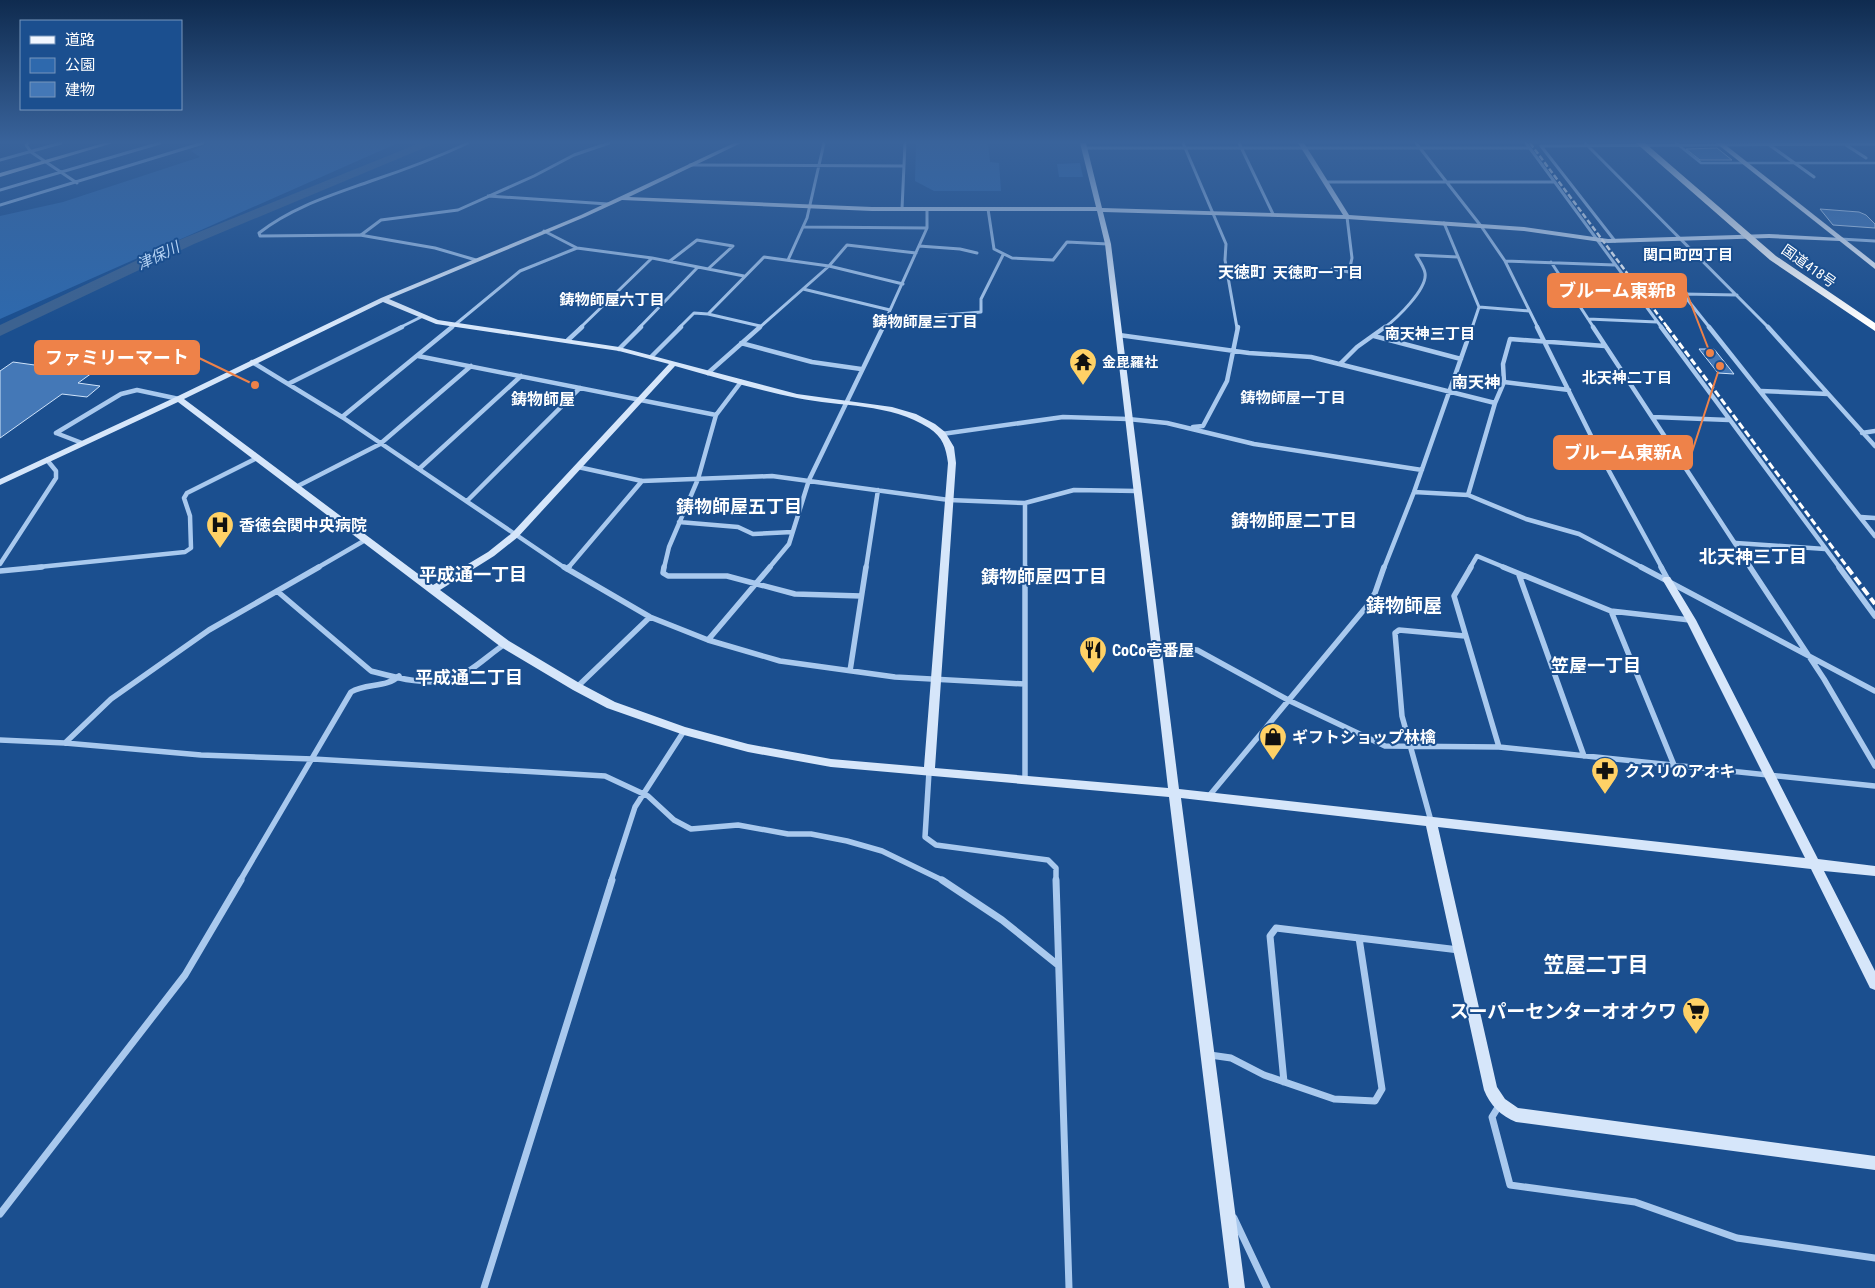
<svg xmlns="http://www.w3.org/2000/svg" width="1875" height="1288" font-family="'Roboto Condensed','Noto Sans JP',sans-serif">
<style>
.green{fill:#2e69ad}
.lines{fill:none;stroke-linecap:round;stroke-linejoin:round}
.stream{stroke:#9cc4f0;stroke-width:2.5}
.river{fill:#3c6290;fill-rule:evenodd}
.building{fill:#4478b7;stroke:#cfe3fa}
.street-far3{stroke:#a9c9ee;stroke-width:3}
.street-far2{stroke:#a9c9ee;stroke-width:4.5}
.street-far1{stroke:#a9c9ee;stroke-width:5.5}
.street{stroke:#a9c9ee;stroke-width:7}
.secondary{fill:#d6e6fa;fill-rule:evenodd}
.primary{fill:#f0f6ff;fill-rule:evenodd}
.highway{fill:#fff;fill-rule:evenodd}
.rail-far2{stroke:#fff;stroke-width:2.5;stroke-dasharray:5.5 2.5;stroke-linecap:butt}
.rail-far1{stroke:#fff;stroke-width:3;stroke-dasharray:7 3;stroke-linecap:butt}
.rail{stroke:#fff;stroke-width:4;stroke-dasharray:9 4;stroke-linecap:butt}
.labels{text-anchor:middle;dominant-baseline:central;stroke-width:4;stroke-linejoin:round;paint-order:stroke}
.far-street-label{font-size:14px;fill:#fff;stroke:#1b4f8f}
.far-poi-label{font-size:14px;font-weight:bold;fill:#fff;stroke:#1b4f8f;text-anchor:start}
.far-neighbourhood-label{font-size:15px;font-weight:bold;fill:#fff;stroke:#1b4f8f}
.far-water-label{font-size:15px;font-style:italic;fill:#b5d3f5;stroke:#1b4f8f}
.far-quarter-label{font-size:16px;font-weight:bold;fill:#fff;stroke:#1b4f8f}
.poi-label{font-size:16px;font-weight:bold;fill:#fff;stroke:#1b4f8f;text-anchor:start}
.neighbourhood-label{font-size:18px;font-weight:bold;fill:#fff;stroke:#1b4f8f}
.quarter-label{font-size:19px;font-weight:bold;fill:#fff;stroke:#1b4f8f}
.near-poi-label{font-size:19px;font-weight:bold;fill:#fff;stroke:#1b4f8f;text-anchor:end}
.near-neighbourhood-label{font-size:21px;font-weight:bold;fill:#fff;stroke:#1b4f8f}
.leader{fill:none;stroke:#ee8249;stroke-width:2}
.callout-dot{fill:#ee8249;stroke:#1b4f8f;stroke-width:2}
.callout{fill:#ee8249;stroke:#ee8249;stroke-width:2}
.callout-label{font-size:18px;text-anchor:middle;font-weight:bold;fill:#fff}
</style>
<rect width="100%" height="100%" fill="#1b4f8f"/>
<path class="green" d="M210 143H398L0 319V216L63 202 200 157 191 151Z
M916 143H988L990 162 999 163 1001 191H934L915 181Z
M1080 163 1083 177H1059L1057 164Z"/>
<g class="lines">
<path class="stream" d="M1676 143 1701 163H1875"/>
<path class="river" d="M420 143H436L194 244 0 336V325L184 238Z"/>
</g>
<path class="building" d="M1717 148 1732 160H1700L1686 149Z
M1820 209 1859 212 1866 215 1875 224V228L1833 225Z
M1699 349H1714L1734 374 1718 373Z
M13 362 92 373 78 383 100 386 87 397 62 394 0 438V371Z"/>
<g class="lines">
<path class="street-far3" d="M28 143 26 145 31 152 77 183
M468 143C436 158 404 170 371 181 332 195 292 207 259 233L260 236 360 235 435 248 476 260
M1183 143 1226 244 1225 260 1237 328
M1239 143 1273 214
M1416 143 1481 226 1505 261 1538 328
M1526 143 1662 328
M1585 143 1769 328
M1768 144 1814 177
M1846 145 1866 158
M1084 148H1529
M0 160 61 143
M690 165 904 166
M1325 182H1555
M0 190 160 143
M488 196 608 204
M0 205 203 143
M902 209 905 143
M988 209 994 249 1012 258 1053 260 1067 242 1108 244
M1444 223 1479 307 1472 328
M804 227 927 228
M544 231 577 248 652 258 744 276
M361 235 381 220 458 210 534 176 574 155 609 143
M1840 239 1875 241
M1615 241 1541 146 1875 144
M919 246 960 249 977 253
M788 260 807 218 824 143
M670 261 697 240 733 246 708 269
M1505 261 1615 265
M1551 262 1594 328
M1332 269 1349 272 1352 258 1347 217
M803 289 890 310
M1479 307 1529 311
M887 316 920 317 981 312V299L1003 255
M1588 319 1657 322
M760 326 708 314 764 257 829 266 903 284
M399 328 421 317
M451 328 520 271 577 248
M580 328 652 258
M639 328 698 267
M679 328 694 313 708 314
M759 328 829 266 847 245 916 253
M882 328 927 228V209
M1384 328C1396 319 1428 289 1425 273 1424 267 1419 260 1416 255L1458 257
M1710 328 1683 294 1737 295"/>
<path class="street-far2" d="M1537 327 1603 460 1662 568
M1593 327 1751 568
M1661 327 1840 568
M1709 327 1875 536
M1768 327 1875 446
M1119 335 1249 353 1311 357 1495 403
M1374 336 1461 359
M568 340 582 327
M741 343 812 362 861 369
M619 349 641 327
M418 356 716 415
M651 357 681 327
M252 362 342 417 565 568
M1340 364 1357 347 1385 327
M708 373 760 327
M1504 382 1503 364 1510 339 1605 346
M290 383 402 327
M1761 391 1828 394
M342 417 452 327
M1653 417 1729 420
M1193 427 1203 426 1227 381 1238 327
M56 433 121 394 137 390 179 399
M56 433 82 443
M1862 433 1875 431
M942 434 1063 417 1128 419 1167 423 1254 444 1422 470
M1603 460 1682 462
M578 467 642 481 772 476 949 500 1025 503 1074 490 1137 491
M419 469 521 376
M296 487 380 444 471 366
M1414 492 1468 495 1526 519 1579 534 1643 568
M1468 495 1495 403 1504 382 1569 390
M467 501 580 388
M1025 503V568
M1861 517 1875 518
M679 522 738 527 753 534 792 532
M1736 543 1825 549
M0 564 56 478V471L47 460
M29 568 185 552 191 548 190 516 184 498 187 493 257 458
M317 568 367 539
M568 568 642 481
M664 568 669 547 698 479 716 415 741 382
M769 568 789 544 809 480 883 327
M866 568 878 490
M1384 568 1414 492 1472 327
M1470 568 1477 556 1506 568"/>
<path class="street-far1" d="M564 567 650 617 708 640 780 661 895 677 1024 684
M664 567 663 573 668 576H727L795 594 861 596
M1025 567V779
M1471 567 1454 596 1499 747
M1503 567 1611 611 1690 620
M1641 567 1875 691
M1661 567 1667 578
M1750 567 1824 679 1875 766
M1839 567 1875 616
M567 569 569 567
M0 571 42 567
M1519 575 1584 756
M277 591 371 671C394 677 429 687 453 679 472 672 488 655 505 644
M1611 611 1674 765
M708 640 770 567
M1156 650 1174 648 1197 650 1290 701 1385 746 1499 747 1875 786
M850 671 866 567
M577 687 650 617
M0 740 65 743 201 755 313 759 605 776 648 796 674 820 691 829 738 825 788 834H811L847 841 882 851 944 881
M65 743 111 699 209 630 319 567
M929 772 925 837 936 845 1048 860 1056 868V881
M1209 796 1367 606 1375 593 1384 567
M1431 821 1402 716 1395 633 1399 630 1465 636
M240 881 351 692C366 683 387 688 399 676
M611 881 635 807 684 731"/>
<path class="street" d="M942 880 1002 920 1058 965
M1056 880 1069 1288
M1210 1055 1231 1058 1264 1075 1334 1099 1375 1101 1382 1089 1359 938 1459 950
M1284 1082 1270 936 1276 928 1359 938
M1500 1104 1492 1117 1510 1185 1635 1202 1737 1238 1875 1258
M0 1214 185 975 241 880
M1234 1218 1267 1288
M484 1288 612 880"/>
<path class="secondary" d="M104 143H113L0 177V173Z
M734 143H741L629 197 872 207H1096L1080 143H1086L1102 208 1343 215 1298 143H1304L1349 215 1524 227 1608 239 1769 234 1842 238V240L1840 241 1769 238 1608 243 1524 231 1347 219 1103 212 1111 244 1179 789 1805 858 1686 620 1662 579 1664 577H1670L1696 620 1818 859 1875 866V876L1824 871 1875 971V990L1870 988 1811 869 1438 827 1497 1087 1505 1099 1518 1108 1875 1156V1170L1516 1122C1501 1116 1490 1105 1484 1090L1426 826 1181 798 1245 1288H1229L1169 797 831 767 748 752 684 735 607 708 573 690 501 647 178 402 0 485V479L176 397 381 298 581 215ZM622 200 872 211H1097L1105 244 1168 788 935 768 956 463 954 447 945 432 935 424 916 414 892 407 797 394 619 347 438 320 389 299 585 217ZM383 302 436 324 619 351 669 364 512 533 488 552 433 585 184 399ZM675 366C715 377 756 390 797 398 840 407 891 403 929 428 943 437 946 448 948 463L924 767 831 759 748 744 685 727 615 702 581 684 509 641 440 590 494 556 518 537Z"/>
<path class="primary" d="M1716 143H1723L1875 263V269Z"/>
<path class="highway" d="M1636 143H1645L1776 256 1875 323V331L1770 260Z"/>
<path class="rail-far2" d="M1530 143 1668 328"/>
<path class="rail-far1" d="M1667 327 1848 568"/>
<path class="rail" d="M1847 567 1875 604"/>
</g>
<linearGradient id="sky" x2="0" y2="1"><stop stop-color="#0f2b4f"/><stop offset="0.44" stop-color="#39639b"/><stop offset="1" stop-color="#39639b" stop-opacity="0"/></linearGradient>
<rect width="1875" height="323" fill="url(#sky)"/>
<defs>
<symbol id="temple-pin" viewBox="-11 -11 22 30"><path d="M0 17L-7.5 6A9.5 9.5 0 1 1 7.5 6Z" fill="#ffd166" stroke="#1b4f8f"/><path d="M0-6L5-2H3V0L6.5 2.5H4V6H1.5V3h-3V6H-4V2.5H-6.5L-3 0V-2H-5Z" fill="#111"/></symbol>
<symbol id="hospital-pin" viewBox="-11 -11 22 30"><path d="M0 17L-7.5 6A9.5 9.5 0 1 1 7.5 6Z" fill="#ffd166" stroke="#1b4f8f"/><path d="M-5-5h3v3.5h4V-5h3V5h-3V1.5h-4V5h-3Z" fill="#111"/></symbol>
<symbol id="restaurant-pin" viewBox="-11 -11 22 30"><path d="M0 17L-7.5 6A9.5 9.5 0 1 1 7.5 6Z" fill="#ffd166" stroke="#1b4f8f"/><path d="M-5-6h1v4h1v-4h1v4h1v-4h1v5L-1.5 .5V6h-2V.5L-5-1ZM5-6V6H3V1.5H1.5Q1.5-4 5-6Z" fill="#111"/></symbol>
<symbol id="shop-pin" viewBox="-11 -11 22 30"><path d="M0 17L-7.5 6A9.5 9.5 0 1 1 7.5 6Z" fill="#ffd166" stroke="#1b4f8f"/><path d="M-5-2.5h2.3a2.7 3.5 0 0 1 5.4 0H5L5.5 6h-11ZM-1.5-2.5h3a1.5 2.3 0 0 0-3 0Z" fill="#111"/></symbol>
<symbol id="pharmacy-pin" viewBox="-11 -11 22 30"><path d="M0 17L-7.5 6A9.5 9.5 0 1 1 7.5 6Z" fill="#ffd166" stroke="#1b4f8f"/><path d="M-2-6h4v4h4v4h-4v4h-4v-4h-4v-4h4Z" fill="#111"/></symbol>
<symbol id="supermarket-pin" viewBox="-11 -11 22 30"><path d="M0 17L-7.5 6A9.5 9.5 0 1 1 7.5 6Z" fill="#ffd166" stroke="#1b4f8f"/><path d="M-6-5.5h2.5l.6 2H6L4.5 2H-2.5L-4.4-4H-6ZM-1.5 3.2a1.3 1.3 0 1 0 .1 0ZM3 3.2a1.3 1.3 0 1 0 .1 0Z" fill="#111"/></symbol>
</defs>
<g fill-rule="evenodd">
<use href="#temple-pin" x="1067" y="346" width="32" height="43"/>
<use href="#hospital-pin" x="204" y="509" width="32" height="43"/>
<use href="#restaurant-pin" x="1077" y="634" width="32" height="43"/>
<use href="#shop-pin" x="1257" y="721" width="32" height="43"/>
<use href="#pharmacy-pin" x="1589" y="755" width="32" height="43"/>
<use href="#supermarket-pin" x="1680" y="995" width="32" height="43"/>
</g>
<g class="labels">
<g class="far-street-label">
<text transform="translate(1809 266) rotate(35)">国道418号</text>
</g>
<g class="far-poi-label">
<text x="1102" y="362">金毘羅社</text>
</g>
<g class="far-neighbourhood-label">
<text x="1688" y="255">関口町四丁目</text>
<text x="1318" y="273">天徳町一丁目</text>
<text x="612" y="300">鋳物師屋六丁目</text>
<text x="925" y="322">鋳物師屋三丁目</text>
<text x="1430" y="334">南天神三丁目</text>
<text x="1627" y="378">北天神二丁目</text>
<text x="1293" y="398">鋳物師屋一丁目</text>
</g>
<g class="far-water-label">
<text transform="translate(158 256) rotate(-26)">津保川</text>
</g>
<g class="far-quarter-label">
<text x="1242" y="272">天徳町</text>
<text x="1476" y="382">南天神</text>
<text x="543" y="399">鋳物師屋</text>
</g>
<g class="poi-label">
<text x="239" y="525">香徳会関中央病院</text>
<text x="1112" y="650">CoCo壱番屋</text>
<text x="1292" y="737">ギフトショップ林檎</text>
<text x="1624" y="771">クスリのアオキ</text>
</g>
<g class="neighbourhood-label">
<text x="739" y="506">鋳物師屋五丁目</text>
<text x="1294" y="520">鋳物師屋二丁目</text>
<text x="1753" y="556">北天神三丁目</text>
<text x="473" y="574">平成通一丁目</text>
<text x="1044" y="576">鋳物師屋四丁目</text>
<text x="1596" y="665">笠屋一丁目</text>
<text x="469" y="677">平成通二丁目</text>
</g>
<g class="quarter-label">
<text x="1404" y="605">鋳物師屋</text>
</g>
<g class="near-poi-label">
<text x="1677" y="1011">スーパーセンターオオクワ</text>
</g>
<g class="near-neighbourhood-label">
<text x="1596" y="965">笠屋二丁目</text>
</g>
</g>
<path class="leader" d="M1710 353L1686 291M255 385L199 358M1720 366L1692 452"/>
<g class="callout-dot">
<circle cx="1710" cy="353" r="5"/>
<circle cx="255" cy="385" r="5"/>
<circle cx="1720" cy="366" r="5"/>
</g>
<g class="callout">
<rect x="1548" y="274" width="138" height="33" rx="5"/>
<rect x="35" y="341" width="164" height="33" rx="5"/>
<rect x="1554" y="436" width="138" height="33" rx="5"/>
</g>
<g class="callout-label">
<text x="1617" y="297">ブルーム東新B</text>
<text x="117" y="364">ファミリーマート</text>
<text x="1623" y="459">ブルーム東新A</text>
</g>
<rect x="20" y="20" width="162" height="90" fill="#1b4f8f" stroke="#7695bc"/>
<rect x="30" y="36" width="25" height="8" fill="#f0f6ff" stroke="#7695bc"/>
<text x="65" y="45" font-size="15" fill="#ffffff">道路</text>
<rect x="30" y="58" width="25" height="15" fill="#2e69ad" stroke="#7695bc"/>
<text x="65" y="70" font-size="15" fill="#ffffff">公園</text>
<rect x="30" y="82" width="25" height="15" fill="#4478b7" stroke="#7695bc"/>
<text x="65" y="95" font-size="15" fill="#ffffff">建物</text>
</svg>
